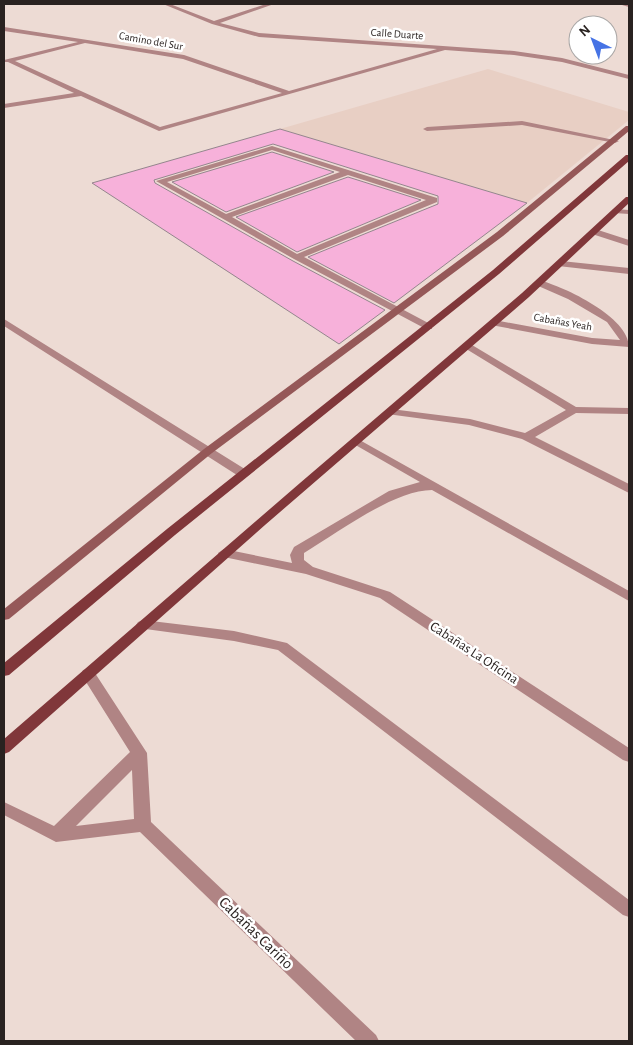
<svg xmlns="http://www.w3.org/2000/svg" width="633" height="1045" font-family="'Alegreya Sans',sans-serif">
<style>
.built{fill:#e8cfc4}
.building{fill:#f7b1da;stroke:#94858d}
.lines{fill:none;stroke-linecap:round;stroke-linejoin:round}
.lane{fill:#b08484;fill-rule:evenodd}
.street{fill:#b08484;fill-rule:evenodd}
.secondary{fill:#955858;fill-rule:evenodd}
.primary{fill:#80373a;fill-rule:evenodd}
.labels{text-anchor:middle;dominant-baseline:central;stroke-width:5;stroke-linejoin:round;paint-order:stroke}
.far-street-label{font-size:11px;fill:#292220;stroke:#fff}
.street-label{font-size:14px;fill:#292220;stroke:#fff}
.near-street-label{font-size:16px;fill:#292220;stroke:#fff}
</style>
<rect width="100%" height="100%" fill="#eddbd4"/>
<path class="built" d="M488 69 629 112V120L527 203 280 129Z"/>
<path class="building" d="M280 129 527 203 394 303 308 257 438 204V196L273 144 154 180 155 183 293 261 385 310 339 344 92 183Z
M272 152 334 172 226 212 172 182Z
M348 177 421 200 297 252 236 217Z"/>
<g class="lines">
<path class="lane" d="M522 121 619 141 615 143 522 125 427 131 423 129 427 127Z
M272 146 437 198V202L304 257 432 325V329H426L294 259 156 181ZM272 150 340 172 226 214 167 182ZM348 175 426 200 297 254 232 217Z
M614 209 629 210V214L614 213Z
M595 229 629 240V246L592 234V230Z
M561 261 629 268V274L558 266 556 264Z
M539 280C565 287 629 317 629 347L592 344 491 325V321L494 320 592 338 620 340 607 322 568 299 536 285V281Z
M4 319 248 471 250 474 244 478 240 477 4 326Z
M467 342 576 407 629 408V414L576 413 535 437 629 484V493L522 439 469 425 387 414 385 412 387 410 391 409 470 419 525 433 566 410 463 347 462 345Z
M356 438 629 591V601L432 490C394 490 337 533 304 553V560L313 567 390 592 629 748V762L623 760 380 598 306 574 219 556 218 553 224 549 292 563 290 555 294 547 389 491 420 482 352 443 350 441Z
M143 620 234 631 287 643 629 900V917L623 915 278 650 234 641 138 628 136 625 138 622Z
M88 669 93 670 147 753 151 822 376 1035 379 1041H356L140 832 56 842 4 815V802L54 826 130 752 81 674 83 670ZM132 770 134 819 76 826Z"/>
<path class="street" d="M163 4H170L214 21 266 4H274L220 23 259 33 514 51 562 58 629 75V79L562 62 514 55 445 50 159 131 81 96 4 108V104L74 93 8 62H4V60L78 42 4 31V27L184 55 289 91 437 49 259 37 212 24ZM85 43 183 59 282 93 160 127 15 61Z
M621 4H629V7L622 5Z"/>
<path class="secondary" d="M626 126H629V131L503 236 212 453 9 619 4 620V609L204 449 497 232Z"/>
<path class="primary" d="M626 155H629V161L499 274 175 535 9 675 4 676V663L167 529 493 270Z
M626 197H629V203L529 297 265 525 9 752 4 754V739L300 483 522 293Z"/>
</g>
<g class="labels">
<g class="far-street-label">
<text transform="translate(397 34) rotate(4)">Calle Duarte</text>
<text transform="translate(151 41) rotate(10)">Camino del Sur</text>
<text transform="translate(563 322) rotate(10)">Cabañas Yeah</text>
</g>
<g class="street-label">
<text transform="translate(474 653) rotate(33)">Cabañas La Oficina</text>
</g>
<g class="near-street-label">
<text transform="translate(256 933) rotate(44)">Cabañas Cariño</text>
</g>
</g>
<rect width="633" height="1045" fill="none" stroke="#292220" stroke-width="10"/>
<g transform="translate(593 40) rotate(318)"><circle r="24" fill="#ffffff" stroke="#a9a7a6"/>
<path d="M0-4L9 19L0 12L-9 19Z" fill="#4673e5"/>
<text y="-8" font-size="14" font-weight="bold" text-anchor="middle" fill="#292220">N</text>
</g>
</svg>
